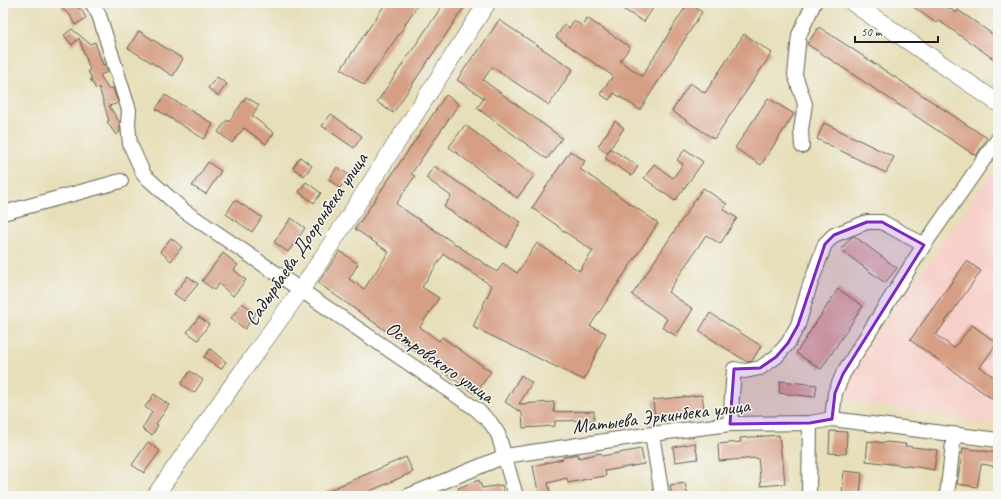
<svg xmlns="http://www.w3.org/2000/svg" width="1001" height="499" font-family="Caveat,sans-serif">
<style>
.built{fill:#f7d0ca}
.building{fill:#d69e83}
.lines{fill:none;stroke-linecap:round;stroke-linejoin:round}
.minor-casing{stroke:#636053;stroke-width:16}
.major-casing{stroke:#636053;stroke-width:18}
.minor{stroke:#fff;stroke-width:14}
.major{stroke:#fff;stroke-width:17}
.marked{fill:#7b2cbf;fill-opacity:0.2;stroke:#7b2cbf;stroke-width:3;stroke-linejoin:round}
.labels{text-anchor:middle;dominant-baseline:central;stroke-width:3;stroke-linejoin:round;paint-order:stroke}
.street-label{font-size:20px;fill:#1c1c1c;stroke:#f6f6f2}
</style>
<rect width="100%" height="100%" fill="#f6f6f2"/>
<filter id="ink" filterUnits="userSpaceOnUse"><feTurbulence type="fractalNoise" baseFrequency=".025" numOctaves="2"/><feDisplacementMap in="SourceGraphic" scale="8" xChannelSelector="R" yChannelSelector="G"/><feConvolveMatrix kernelMatrix="1 2 1 2 8 2 1 2 1" color-interpolation-filters="sRGB"/></filter>
<filter id="wash" filterUnits="userSpaceOnUse"><feTurbulence type="fractalNoise" baseFrequency=".012" numOctaves="4" result="noise"/><feDisplacementMap in="SourceGraphic" scale="16" xChannelSelector="R" yChannelSelector="G"/><feGaussianBlur stdDeviation="0.9" result="paint"/><feColorMatrix in="noise" values="0 0 0 0 0 0 0 0 0 0 0 0 0 0 0 0 0 1.4 0 .05"/><feComposite in="paint" operator="in"/></filter>
<g filter="url(#wash)">
<rect width="100%" height="100%" fill="#e7dfb9"/>
<path class="built" d="M998 164V426L848 400 847 377Z"/>
<g id="blocks">
<path class="building" d="M65 3H71L79 9H81L86 18 75 25 70 15 61 8Z
M386 3H419L405 24H406L364 85 341 69Z
M444 3H467L393 113 377 102Z
M613 3H656L644 22Z
M688 3 702 12 640 110 614 93 609 100 600 94 613 76 556 37 564 25 569 28 574 20 582 26 587 18 630 47 620 61 642 76Z
M908 3H942L956 13 958 10 998 38V62L938 20 936 23Z
M499 20 573 69 549 105 492 67 483 80 562 138 547 159 477 108 484 98 457 80 474 55 475 56Z
M819 27 987 138 976 156 807 44Z
M72 29 90 44 95 42 103 65 104 64 108 72 100 75 108 89 113 88 118 103 109 106 120 123V132L116 135 107 122 109 121 99 87 96 89 90 79H92L88 71 90 70 79 38 72 45 64 35Z
M139 31 183 59 173 76 128 48Z
M744 34 772 53 714 139 672 111 690 83 705 93Z
M217 77 227 84 218 96 208 88Z
M165 95 213 124 204 139 156 109Z
M446 95 459 104 411 174 415 176 396 204 497 272 503 263 517 273 537 243 579 271 593 251 558 227V226L532 208 570 151 585 161 580 169 658 223 590 326 606 333 584 380 473 327 492 286 444 254 422 287 439 298 420 327 439 341 442 337 491 372 475 394 426 360V359L318 283 340 251 358 264 349 279 364 289 389 252 355 229Z
M246 97 259 105 252 116 274 133 266 144 244 128 232 143 218 132 227 120 229 122Z
M768 98 794 114 761 165 735 148Z
M331 114 362 136 354 148 322 126Z
M615 121 624 128 607 153 598 146Z
M824 123 894 157 886 173 817 139Z
M465 125 534 176 517 198 449 147Z
M611 149 638 166 632 176 605 158Z
M685 149 703 162 675 201 644 178 654 164 673 178 683 164 677 160Z
M300 157 312 166 304 176 293 168Z
M208 162 221 171 206 194 192 186Z
M434 166 459 183 521 222 506 247 444 207 451 196 426 178Z
M337 167 349 175 340 188 329 180Z
M306 182 321 193 314 203 299 192Z
M703 188 727 204 723 209 737 218 720 244 706 235 668 292 693 309 676 336 662 327 667 319 632 295Z
M235 200 262 217 252 232 226 214Z
M291 218 305 228 288 252 274 242Z
M854 236 897 268 885 283 841 250 850 238Z
M171 238 182 247 171 261 160 251Z
M223 253 238 265 234 270 246 280 233 296 219 284 214 290 202 281Z
M967 261 981 271 936 335 954 348 972 325 997 343 980 367 998 380V403L910 340Z
M188 276 198 284 184 301 174 294Z
M838 289 863 306 821 369 796 353Z
M242 303 256 313 245 329 231 318Z
M710 313 761 346 752 361 747 362 699 331Z
M199 317 209 324 198 340 187 332Z
M210 349 226 362 221 369 204 357Z
M190 371 203 380 194 393 181 384Z
M521 375 532 383 519 404 554 402V412L594 411V420L555 421V426L523 428 522 413 505 402Z
M780 381 817 385 815 397 779 393Z
M154 394 169 405 156 424 158 425 152 435 142 429 152 412 145 407Z
M702 395 705 415 655 419 653 400Z
M830 431 847 432 846 454 829 453Z
M779 435 782 461H783L785 484 761 486 758 458 719 461 718 444 741 442 740 438Z
M868 441 886 443V442L906 444 905 446 937 450 934 470 917 467 866 461Z
M148 442 160 451 144 473 132 465Z
M695 443 698 459 675 462 673 447Z
M963 448 998 453V467L982 464V465H981L977 487 957 484Z
M641 449 644 464 605 471 606 476 592 478 568 483 567 478 548 483 551 496H539L533 466 563 459V457L578 454 579 458 601 453 602 456Z
M406 457 413 472 359 496H316Z
M844 471 862 473 860 496 842 494Z
M479 480 482 488 502 485 505 496H461L458 488Z
M685 483 688 496H672L670 485Z"/>
</g>
</g>
<g filter="url(#ink)">
<use href="#blocks" fill-opacity="0" stroke="#636053" stroke-width="1"/>
<g class="lines">
<defs>
<path id="minor" d="M92 3 99 15 129 110 128 124 130 144 144 175 183 210 476 409 490 422 498 434 516 496
M802 146 801 130 805 104 795 75 799 35 814 3
M3 213 121 181
M832 419 835 393 843 374 856 353 924 245 998 139
M730 424 734 369 745 371 760 368 776 357 788 343 798 325 809 288 825 244 834 235 867 222H882L924 245
M652 434 662 496
M408 496 505 456 652 434 730 424 810 423 832 419 998 440
M809 496 810 423
M947 496 954 434"/>
<path id="major" d="M853 3 998 103
M155 496 231 387 301 290 339 232 487 3"/>
</defs>
<use href="#minor" class="minor-casing"/>
<use href="#major" class="major-casing"/>
<use href="#minor" class="minor"/>
<use href="#major" class="major"/>
</g>
</g>
<path class="marked" d="M867 222H882L924 245 843 374 835 393 832 419 810 423 730 424 734 369 760 368 776 357 788 343 798 325 825 244 834 235Z"/>
<g class="labels">
<g class="street-label">
<text transform="translate(306 239) rotate(-56)">Садырбаева Дооронбека улица</text>
<text transform="translate(440 362) rotate(35)">Островского улица</text>
<text transform="translate(661 416) rotate(-7)">Матыева Эркинбека улица</text>
</g>
</g>
<rect width="1001" height="499" fill="none" stroke="#f6f6f2" stroke-width="16"/>
<path d="M855 36v6h83v-6" fill="none" stroke="#1c1c1c" stroke-width="2"/>
<text x="861" y="36" font-size="12" fill="#1c1c1c" stroke="#f6f6f2" stroke-width="3" paint-order="stroke">50 m</text>
</svg>
